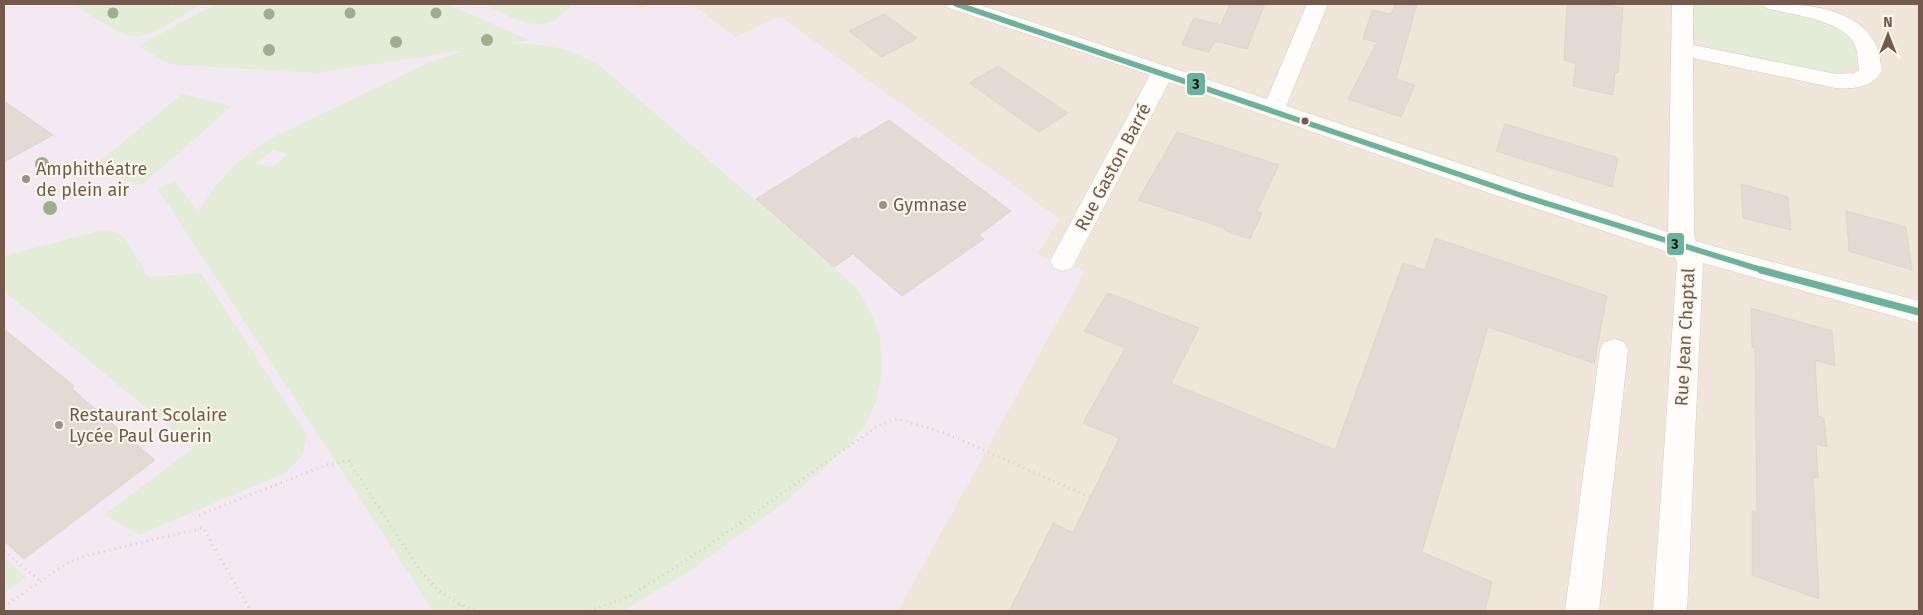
<svg xmlns="http://www.w3.org/2000/svg" width="1923" height="615" font-family="'Fira Sans',sans-serif">
<style>
.residential{fill:#efe5d8}
.education{fill:#f3e9f2}
.green{fill:#e3ecd6;fill-rule:evenodd}
.building{fill:#e2dad3;stroke:#dfd5cd}
.lines{fill:none;stroke-linecap:round;stroke-linejoin:round}
.minor-casing{stroke:#d4cec8;stroke-width:1}
.path{stroke:#d8d0cb;stroke-width:3;stroke-dasharray:1 4.5;stroke-linecap:butt}
.minor{fill:#fefdfc;fill-rule:evenodd}
.bus-1-far1-casing{stroke:#fef7ec;stroke-width:9}
.bus-1-casing{stroke:#fef7ec;stroke-width:11}
.bus-1-far1{stroke:#6ab19e;stroke-width:5.5}
.bus-1{stroke:#6ab19e;stroke-width:7}
.tree{fill:#9daf8f}
.bus-dot{fill:#735a4c;stroke:#fef7ec;stroke-width:2}
.poi-dot{fill:#a18f84;stroke:#fef7ec;stroke-width:2}
.labels{text-anchor:middle;dominant-baseline:central;stroke-width:4;stroke-linejoin:round;paint-order:stroke}
.street-label{font-size:18px;fill:#735a4c;stroke:#fef7ec}
.poi-label{font-size:18px;fill:#735a4c;stroke:#fef7ec;text-anchor:start}
.line-badge{stroke:#fef7ec;stroke-width:2}
.pale-badge-label{font-size:14px;text-anchor:middle;font-weight:bold;fill:#111}
</style>
<rect width="100%" height="100%" fill="#f6f2eb"/>
<path class="residential" d="M4 4H1919V611H4Z"/>
<path class="education" d="M4 4H635L642 9 652 4H692L735 37 780 16 1060 219 1037 254 1085 271 898 611H4Z"/>
<path class="green" d="M73 4H164L171 7 178 4H202C188 12 152 36 137 37 121 37 88 13 73 4Z
M216 4H447L529 40 508 44C541 42 570 48 599 65L856 287 871 313 880 337 882 371 876 401 866 424 848 446 785 502 688 572 623 611H433L158 189 175 181 198 213C215 181 240 158 270 139L430 62 467 50 314 73 169 64 141 47 143 43ZM273 150 287 154 273 167 255 163Z
M483 4H573C568 9 562 15 555 20 532 33 504 13 483 4Z
M1698 4C1711 4 1724 3 1737 4 1762 6 1839 18 1852 40 1855 46 1855 56 1856 63 1848 72 1839 72 1827 72L1715 48C1694 38 1693 26 1698 4Z
M182 94 232 106 142 185 89 170Z
M99 231H113L122 235 149 277 201 273 307 435 302 456 285 473 139 535 104 515 194 447 4 291V256Z
M4 557 26 577 4 593Z"/>
<path class="building" d="M1230 4H1265L1247 49 1215 41 1209 52 1182 45 1194 18 1221 25Z
M1396 4H1417L1396 79 1415 85 1401 117 1348 99 1377 42 1363 39 1372 10 1391 14Z
M1567 4H1601L1623 8 1618 73 1615 72 1613 95 1573 86 1576 63 1564 60Z
M884 14 917 38 882 57 849 31Z
M998 66 1068 113 1039 132 969 83Z
M4 101 53 135 4 162Z
M889 120 1011 211 979 235 984 239 902 296 853 254 834 267 756 199 855 137 858 139Z
M1505 124 1618 158 1612 187 1496 151Z
M1177 132 1279 165 1257 211 1262 213 1250 239 1224 230 1225 228 1138 200Z
M1741 184 1788 197 1791 230 1743 218Z
M1846 211 1906 227 1912 270 1849 251Z
M1435 238 1607 296 1594 363 1488 327 1422 552 1492 582 1485 611H1009L1053 523 1073 533 1119 438 1083 423 1125 348 1084 331 1108 293 1199 328 1171 383 1335 450 1403 263 1425 270Z
M1751 308 1832 331 1835 366 1815 360 1818 416 1824 418 1827 447 1816 444 1818 478 1813 477 1819 599 1752 575V511L1757 513 1755 348 1752 347Z
M4 329 74 386 72 389 155 460 24 559 4 541Z"/>
<g class="lines">
<defs>
<path id="minor" d="M945 4H977L1267 99 1307 4H1328L1286 106 1668 232 1672 4H1693V45L1836 74 1854 73 1859 70C1858 61 1858 51 1854 43 1842 20 1788 14 1766 8L1762 4C1798 2 1859 7 1876 45 1880 53 1880 62 1882 71 1871 88 1854 89 1836 88L1693 58 1694 235 1696 241 1713 246 1919 301V323L1703 263 1687 611H1653L1677 263 1674 254 1492 194 1169 82 1072 268 1063 271 1054 268 1050 261 1150 75 949 8Z
M1614 339 1624 342 1628 350 1599 611H1565L1600 350 1604 342Z"/>
</defs>
<use href="#minor" class="minor-casing"/>
<path class="path" d="M199 515 326 465 349 461 421 572 439 591 460 604
M4 551 40 581
M4 607 64 565 84 556 203 528 251 611
M458 611 460 604 478 611
M589 611 630 596 709 545 879 425 897 419 945 433 1090 497"/>
<use href="#minor" class="minor"/>
<defs>
<path id="bus-1-far1" d="M956 4 1523 196 1765 271"/>
<path id="bus-1" d="M1761 270 1919 312"/>
</defs>
<use href="#bus-1-far1" class="bus-1-far1-casing"/>
<use href="#bus-1" class="bus-1-casing"/>
<use href="#bus-1-far1" class="bus-1-far1"/>
<use href="#bus-1" class="bus-1"/>
</g>
<g class="tree">
<circle cx="113" cy="13" r="5.5"/>
<circle cx="350" cy="13" r="5.5"/>
<circle cx="436" cy="13" r="5.5"/>
<circle cx="269" cy="14" r="5.5"/>
<circle cx="487" cy="40" r="6"/>
<circle cx="396" cy="42" r="6"/>
<circle cx="269" cy="50" r="6"/>
<circle cx="42" cy="164" r="7"/>
<circle cx="50" cy="208" r="7"/>
</g>
<circle class="bus-dot" cx="1305" cy="121" r="4.5"/>
<g class="poi-dot">
<circle cx="26" cy="179" r="5"/>
<circle cx="883" cy="205" r="5"/>
<circle cx="59" cy="425" r="5"/>
</g>
<g class="labels">
<g class="street-label">
<text transform="translate(1113 167) rotate(-62)">Rue Gaston Barré</text>
<text transform="translate(1685 337) rotate(-87)">Rue Jean Chaptal</text>
</g>
<g class="poi-label">
<text x="36" y="169">Amphithéatre<tspan x="36" dy="21">de plein air</tspan></text>
<text x="893" y="205">Gymnase</text>
<text x="69" y="415">Restaurant Scolaire<tspan x="69" dy="21">Lycée Paul Guerin</tspan></text>
</g>
</g>
<g class="line-badge">
<rect x="1186" y="72" width="20" height="24" rx="5" fill="#6ab19e"/>
<rect x="1666" y="232" width="19" height="24" rx="5" fill="#6ab19e"/>
</g>
<g class="pale-badge-label">
<text x="1196" y="89">3</text>
<text x="1675" y="249">3</text>
</g>
<rect width="1923" height="615" fill="none" stroke="#735a4c" stroke-width="10"/>
<g transform="translate(1888 35)" stroke="#fef7ec" stroke-width="4" paint-order="stroke">
<path d="M0-4L9 19L0 12L-9 19Z" fill="#735a4c"/>
<text y="-8" font-size="14" font-weight="bold" text-anchor="middle" fill="#735a4c">N</text>
</g>
</svg>
